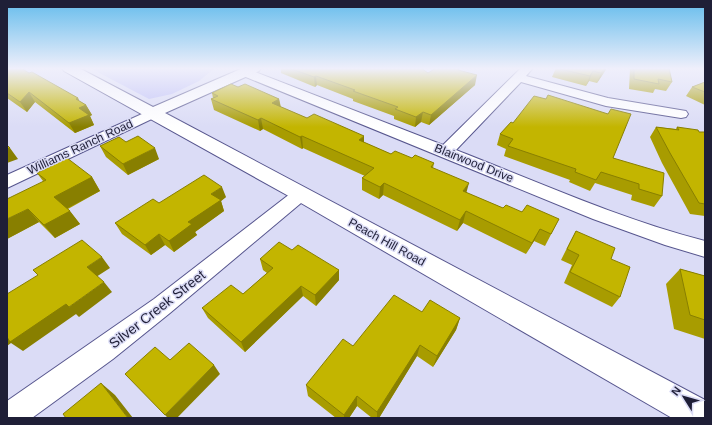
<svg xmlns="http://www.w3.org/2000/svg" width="712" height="425" font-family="Arial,sans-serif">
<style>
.green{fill:#bfc0f7}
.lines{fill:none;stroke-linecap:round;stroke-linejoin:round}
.minor-casing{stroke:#57568e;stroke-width:2}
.tertiary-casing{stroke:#57568e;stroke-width:2}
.minor{fill:#fff;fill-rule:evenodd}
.tertiary{fill:#fff;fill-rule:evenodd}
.wall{fill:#a89c00}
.shaded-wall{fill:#887f00}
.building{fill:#c3b500;stroke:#887f00}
.labels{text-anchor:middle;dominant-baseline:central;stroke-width:3;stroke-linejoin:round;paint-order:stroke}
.street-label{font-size:12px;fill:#1f1f37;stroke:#dbdcf6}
.near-street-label{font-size:14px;fill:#1f1f37;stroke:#dbdcf6}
</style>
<rect width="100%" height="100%" fill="#dbdcf6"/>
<path class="green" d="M90 68H215L199 81 172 94 149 99Z"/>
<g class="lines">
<defs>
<path id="minor" d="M245 68 443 145 521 68H531L532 69 526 76 608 98 686 111 688 114 686 117 681 118 606 106 521 82 456 150C538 182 620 219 705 241V257L665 245 593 219 241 75 239 72 241 69Z
M153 109 158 110 160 113 158 116 7 188V175Z
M301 188 307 190 310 194 307 198 170 313 113 359 32 418H7V401L154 299 295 190Z"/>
<path id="tertiary" d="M62 68H79L153 107 243 68H261L259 71 165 113 705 400V418H672L294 199 64 71Z"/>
</defs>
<use href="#minor" class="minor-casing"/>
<use href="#tertiary" class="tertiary-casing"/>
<use href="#minor" class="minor"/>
<use href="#tertiary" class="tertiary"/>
</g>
<path class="wall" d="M7 68 29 73 78 98 79 101 86 105 92 115 90 116 94 125 75 133 35 102 27 112 7 98Z
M281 68H421L428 73 436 68H459V70L475 85 429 125 421 122 415 127 394 119V116L353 101V99L317 85 315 87 281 73Z
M556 68H607L597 83 589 81 586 86 552 77Z
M630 68H669L672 82 666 91 655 89 653 93 629 89Z
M705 82V105L686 96 692 87Z
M238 87 279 99 281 107 391 154 434 163 433 168 467 193 503 208 559 219 545 246 534 241 526 254 463 223 457 231 383 195 379 199 362 190V178L365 176 303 148 302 149 263 129 260 131 214 110 211 99 213 98 212 93Z
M513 123 613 158 662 196 654 207 631 200 632 195 595 183 590 191 569 182 570 180 504 156 506 149 497 145 500 134Z
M656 127 676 129 677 127 699 132H705V216L690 214 662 163 650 137Z
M126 142 159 159 128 175 106 157 100 146Z
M37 173 92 177 100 191 68 209 80 224 55 238 39 222 7 239 43 181Z
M226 197 221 201 224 211 195 232 197 235 174 252 165 245 151 255 122 234 115 223 159 203Z
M576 231 611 259 620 297 612 307 564 283 572 265 561 260 570 242Z
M292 250 339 270V280L316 306 303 296 245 352 208 318 202 308 243 294 267 273 263 270 260 259Z
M680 269 705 276V339L674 329 666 284Z
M422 312 460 318 456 330 433 367 417 356 379 418H372L357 406 349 418H336L308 396 306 385 353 346Z"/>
<path class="shaded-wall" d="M605 68H607L597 83 601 73Z
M593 71 589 81 586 86 590 76Z
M477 75 475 85 429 125 431 115Z
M316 76 317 85 315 87 314 77Z
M29 92 35 102 27 112 20 102Z
M78 98 82 107 86 105 92 115 90 116 94 125 75 133 69 123 79 108 76 99Z
M279 99 281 110 272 103Z
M423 112 421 122 415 127 416 117Z
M261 118 263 129 260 131 258 120Z
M302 136 303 148 302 149 300 137Z
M364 136V147L359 140Z
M10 148 18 159 7 163V149Z
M155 148 159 159 128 175 123 164Z
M92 177 100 191 64 210 54 197Z
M384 183 383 195 379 199 380 187Z
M469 183 466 194 463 191Z
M222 187 226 197 221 201 224 211 195 232 197 235 174 252 169 241 188 222 211 194Z
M28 209 39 222 7 239V219Z
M70 211 80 224 55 238 44 225Z
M466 211 463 223 457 231 460 220Z
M540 229 534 241 526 254 532 243Z
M159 234 165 245 151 255 145 245Z
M102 257 110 268 96 277 87 267Z
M339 270V280L316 306 315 295Z
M104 282 112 292 79 317 69 307Z
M301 286 303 296 245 352 241 342Z
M66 304 76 314 23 351 11 343 7 346V334Z
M460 318 456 330 433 367 437 356Z
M420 345 417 356 379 418H377V412Z
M214 365 220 374 177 418H168L165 415Z
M101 383 115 395 133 418H128Z
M357 396V406L349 418H344V415Z"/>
<path class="building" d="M7 68H21L29 73 32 72 78 98 76 99 86 105 79 108 89 115 69 123 29 92 20 102 7 93Z
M289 68H421L428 73 436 68H458V70L477 75 431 115 423 112 416 117 395 109 398 107 353 91 355 90 316 76 314 77Z
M556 68H605L601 73 593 71 590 76Z
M634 68H669L672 82 658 79 659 84 634 79Z
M705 82V92L692 87Z
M231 84 238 87 245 84 279 99 272 103 307 118 314 114 364 136 359 140 391 154 395 151 412 158 415 155 434 163 431 167 469 183 463 191 503 208 506 205 522 212 527 205 559 219 551 234 540 229 532 243 466 211 460 220 384 183 380 187 362 178 374 168 302 136 300 137 261 118 258 120 211 99 218 96 212 93Z
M548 95 608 114 611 109 631 114 613 158 664 173 662 196 639 189V184L601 172 596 180 575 172 576 169 508 146 513 139 500 134 511 122 513 123 534 96 546 99Z
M656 127 679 130 677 127 698 130 699 132H705V204L699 203 670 153Z
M138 136 155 148 123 164 100 146 119 137 126 142Z
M7 145 10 148 7 149Z
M67 158 92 177 54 197 70 211 44 225 28 209 7 219V199L46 180 37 173Z
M204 175 222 187 211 194 221 200 188 222 192 224 169 241 159 234 145 245 115 223 153 199 159 203Z
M576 231 615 248 611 259 630 267 620 297 570 272 579 255 567 249Z
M82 240 102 257 87 267 104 282 69 307 66 304 10 342 7 337V294L38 275 33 270Z
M279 242 292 250 298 245 339 270 315 295 301 286 241 342 202 308 231 285 243 294 273 268 260 259Z
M680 269 705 276V320L690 315Z
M394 295 422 312 430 300 460 318 437 356 420 345 377 412 357 396 344 415 306 385 343 339 353 346Z
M189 343 214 365 165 415 125 374 155 347 170 360Z
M101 383 128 418H66L63 414Z"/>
<linearGradient id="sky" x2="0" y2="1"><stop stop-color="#64bcec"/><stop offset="0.54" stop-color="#efeffb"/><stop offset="1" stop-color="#efeffb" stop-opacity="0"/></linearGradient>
<rect width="712" height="127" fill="url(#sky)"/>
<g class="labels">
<g class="street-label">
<text transform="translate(80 147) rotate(-25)">Williams Ranch Road</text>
<text transform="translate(474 163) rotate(22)">Blairwood Drive</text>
<text transform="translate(387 242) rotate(29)">Peach Hill Road</text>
</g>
<g class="near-street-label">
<text transform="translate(157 309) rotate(-38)">Silver Creek Street</text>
</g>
</g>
<rect width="712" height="425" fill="none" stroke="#1f1f37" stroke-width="16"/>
<g transform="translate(684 397) rotate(307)" stroke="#dbdcf6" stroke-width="3" paint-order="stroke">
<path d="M0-3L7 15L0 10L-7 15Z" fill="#1f1f37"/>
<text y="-6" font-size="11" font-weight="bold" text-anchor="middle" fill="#1f1f37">N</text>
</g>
</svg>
